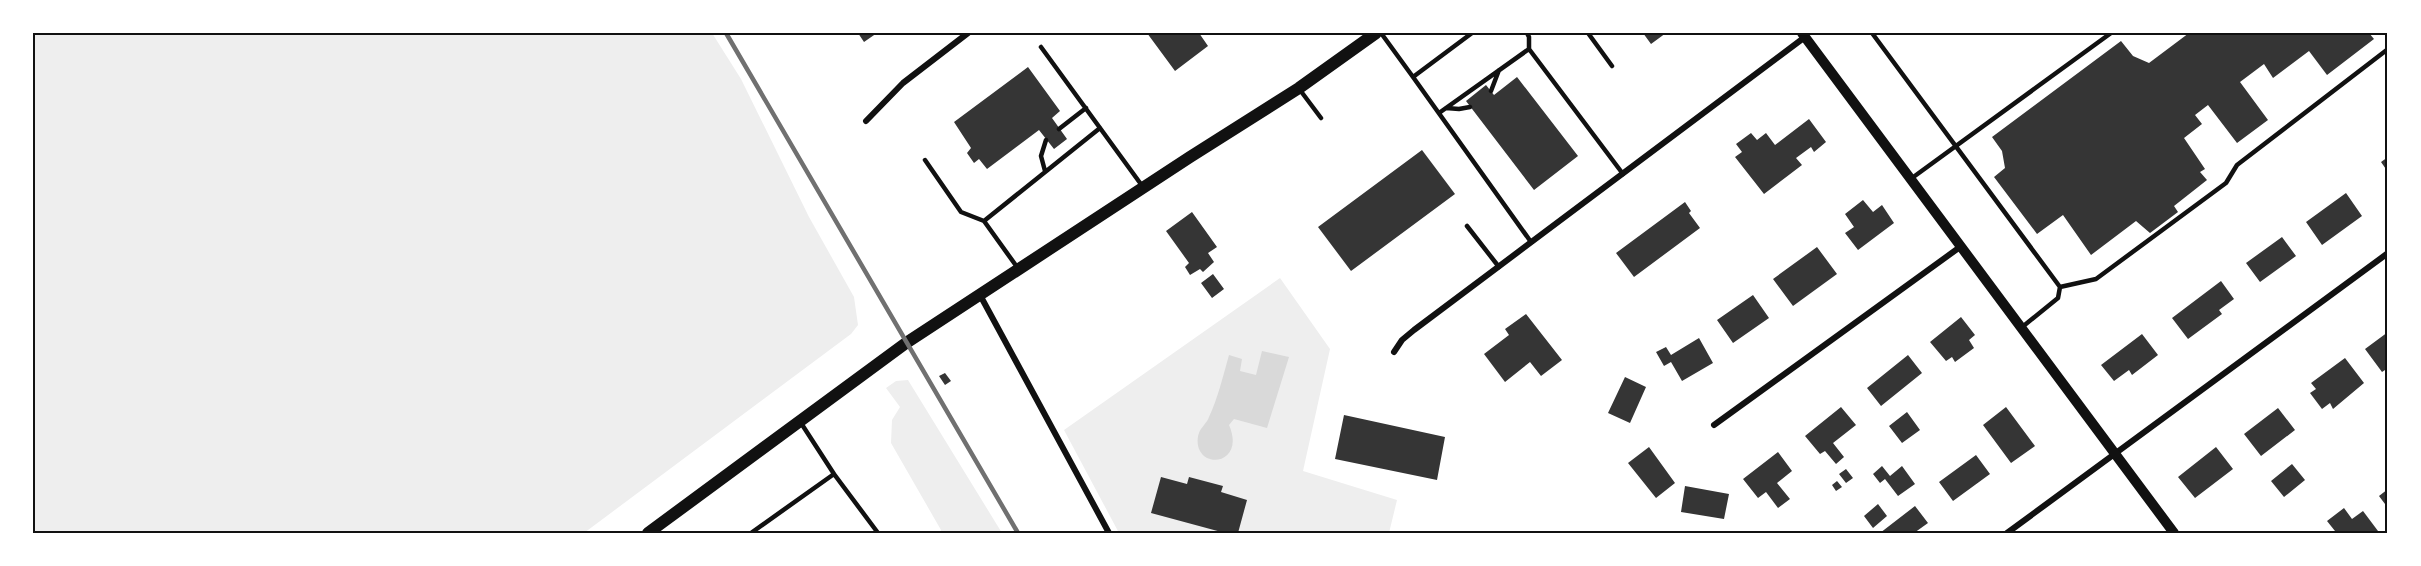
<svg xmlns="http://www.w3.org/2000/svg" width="2421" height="566" font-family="'DejaVu Sans',sans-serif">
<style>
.green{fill:#eee}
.water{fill:#d9d9d9}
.building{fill:#353535}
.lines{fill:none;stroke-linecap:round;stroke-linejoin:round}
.service{stroke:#111;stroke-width:4.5}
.minor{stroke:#111;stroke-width:6}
.tertiary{stroke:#111;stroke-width:10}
.secondary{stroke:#111;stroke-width:12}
.rail{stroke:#707070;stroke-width:4.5}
.neatline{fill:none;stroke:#111;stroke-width:2}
</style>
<rect width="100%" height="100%" fill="#fff"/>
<path class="green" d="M33 33H712L741 79 809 217 854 297 858 325 851 334 584 533H33Z
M1280 278 1330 349 1303 471 1397 500 1389 533H1119L1064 430Z
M908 380 1002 533H940L941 530 891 443 892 420 900 407 886 388 896 381Z"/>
<path class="water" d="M1262 351 1289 357 1267 428 1234 419 1229 425C1244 459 1210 469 1200 451 1197 446 1197 438 1199 433 1201 427 1207 423 1209 417 1218 398 1223 376 1229 355L1242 359 1240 371 1256 375Z"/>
<path class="building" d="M858 33H877L864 42Z
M1147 33H1199L1208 46 1175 71Z
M1643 33H1666L1651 44Z
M2189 33H2369L2374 39 2327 75 2309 51 2273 78 2264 64 2240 82 2268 120 2237 143 2208 105 2195 115 2202 124 2184 138 2205 169 2200 172 2207 180 2174 206 2178 212 2150 233 2136 221 2091 255 2063 215 2037 234 1994 177 2005 168 2002 151 1992 137 2121 41 2133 56 2149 63Z
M1028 67 1060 111 1052 118 1067 139 1054 149 1039 130 987 169 979 159 974 163 967 153 971 148 954 122Z
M1517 77 1578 156 1534 190 1466 101 1486 85 1494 95Z
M1809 119 1826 142 1814 152 1811 147 1796 158 1802 165 1764 194 1735 157 1742 152 1736 144 1751 133 1757 140 1766 133 1775 145Z
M1422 150 1455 194 1351 271 1318 227Z
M2388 157V172L2381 162Z
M2346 193 2362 216 2322 245 2306 222Z
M1863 200 1873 212 1882 205 1894 223 1858 250 1845 233 1854 227 1845 214Z
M1685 202 1691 211 1689 213 1700 228 1634 277 1616 253Z
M1192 212 1217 247 1208 253 1214 262 1203 272 1200 269 1190 275 1185 267 1189 263 1166 231Z
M2282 237 2296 256 2260 282 2246 263Z
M1817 247 1837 274 1793 306 1773 279Z
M1213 274 1224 289 1212 298 1201 283Z
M2221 281 2234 299 2219 310 2222 314 2188 339 2172 318Z
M1753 295 1769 318 1733 343 1717 320Z
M1526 314 1562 360 1541 376 1530 362 1505 382 1484 354 1509 335 1505 329Z
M1961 317 1975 335 1969 340 1974 348 1955 362 1952 357 1946 361 1930 342Z
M2388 332V368L2382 372 2365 349Z
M2142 334 2158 355 2132 375 2129 370 2114 381 2101 365Z
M1699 338 1713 363 1682 381 1671 362 1664 366 1656 352 1666 347 1671 355Z
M1908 355 1922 373 1881 406 1867 388Z
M2345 358 2364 383 2333 409 2330 403 2322 409 2310 393 2316 389 2311 383Z
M945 373 951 381 945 385 939 376Z
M1625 377 1646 387 1630 423 1608 413Z
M1841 407 1856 425 1833 443 1844 457 1836 464 1825 451 1820 454 1805 436Z
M2006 407 2035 446 2011 463 1983 425Z
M2278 408 2295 430 2261 456 2244 434Z
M1907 412 1920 430 1902 443 1889 426Z
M1344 415 1445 437 1437 480 1335 459Z
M1649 447 1675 483 1656 498 1628 463Z
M2216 447 2233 469 2195 498 2178 477Z
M1778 452 1792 471 1777 483 1790 499 1778 508 1766 492 1758 498 1743 479Z
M1976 455 1990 474 1953 501 1939 482Z
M2292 464 2305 480 2284 497 2271 481Z
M1882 466 1890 476 1902 466 1915 484 1898 496 1885 479 1880 483 1873 474Z
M1846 469 1853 478 1846 483 1839 474Z
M1161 477 1187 484 1189 477 1223 486 1221 492 1247 500 1238 533H1225L1151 513Z
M1837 481 1842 487 1836 491 1832 485Z
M1685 486 1729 494 1724 519 1681 512Z
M2388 489V508L2379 496Z
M1878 504 1887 516 1873 528 1864 516Z
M1915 506 1928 523 1914 533H1880Z
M2344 508 2352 519 2363 511 2378 531 2375 533H2332L2335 531 2327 521Z"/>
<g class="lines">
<path class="service" d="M1381 33 1413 77
M1472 33 1413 77 1531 242
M1527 33 1529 37V49L1623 174
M1588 33 1612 66
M1872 33 2060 287 2058 298 2021 328
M1041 47 1143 187
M1300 90 1321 118
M1491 91 1499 70
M1446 108 1459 109 1470 107
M1439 113 1529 49
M1059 129 1086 108
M925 160 961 212 984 221 1017 267
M1045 171 1041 156 1046 140
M1912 178 2111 33
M984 221 1100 128
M1467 226 1499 267
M2060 287 2096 279 2226 183 2237 165 2388 49
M834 474 878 533
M751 533 834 474 801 423"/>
<path class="minor" d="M866 121 903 83 968 33
M980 295 1109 533
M1394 352 1402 340 1414 330 1805 37
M1714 425 1960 247
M2007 533 2388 253"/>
<path class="tertiary" d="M1802 33 2174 533"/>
<path class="secondary" d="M648 533 906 343 1190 157 1299 88 1376 33"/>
<path class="rail" d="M726 33 1018 533"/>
</g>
<rect width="2421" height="566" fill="none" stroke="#ffffff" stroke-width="69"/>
<rect x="34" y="34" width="2352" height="498" class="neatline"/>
</svg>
